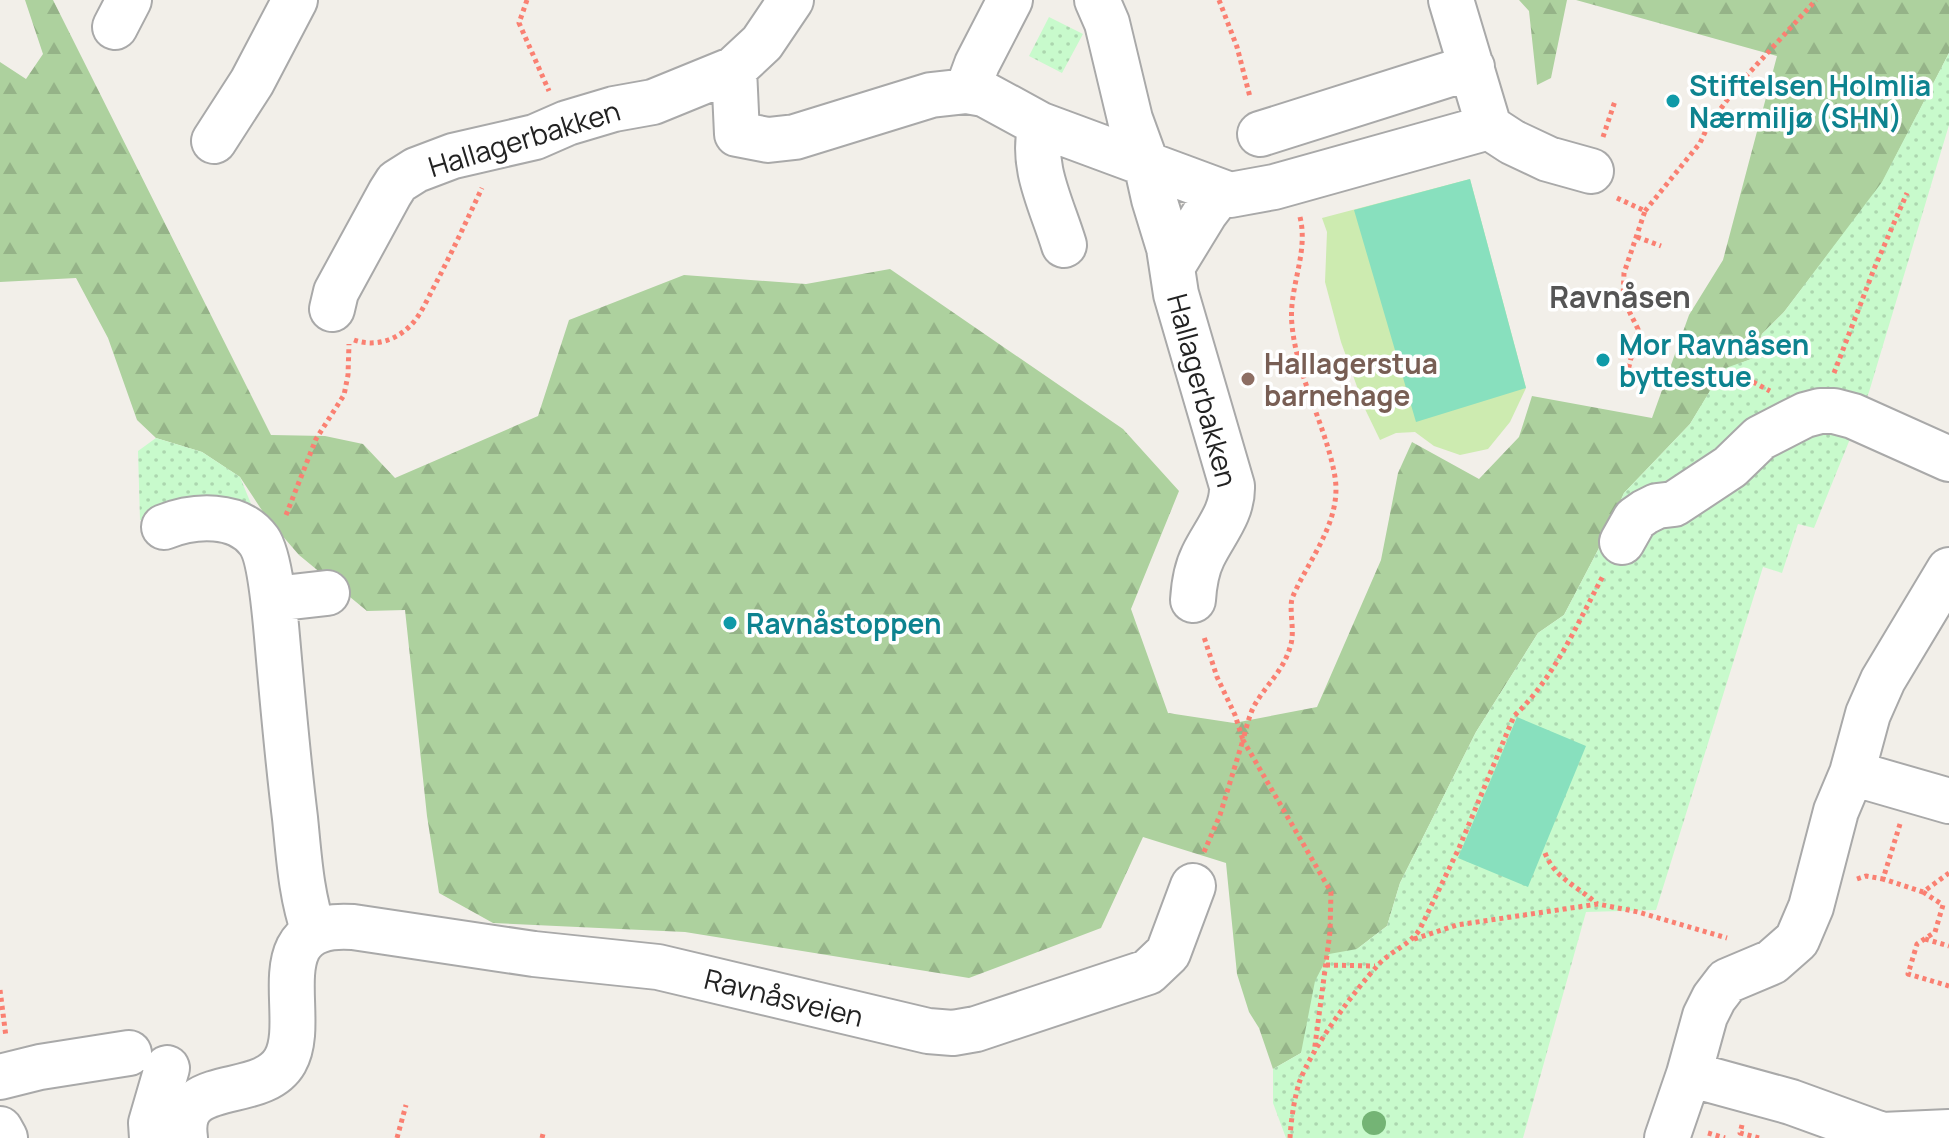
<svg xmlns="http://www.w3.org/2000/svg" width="1949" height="1138" font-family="Manrope,sans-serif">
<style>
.grass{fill:#cdebb0}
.forest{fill:url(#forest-firs)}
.park{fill:url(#park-dots)}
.pitch{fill:#88e0be}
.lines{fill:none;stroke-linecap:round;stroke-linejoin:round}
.minor-casing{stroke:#a9a9a9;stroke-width:48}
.path{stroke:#fa8072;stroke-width:5;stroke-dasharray:4 4;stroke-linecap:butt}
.minor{stroke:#fff;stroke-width:44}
.tree{fill:#74b475}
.culture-dot{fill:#0f9aa8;stroke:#fff;stroke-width:3}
.education-dot{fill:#8d6e63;stroke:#fff;stroke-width:3}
.labels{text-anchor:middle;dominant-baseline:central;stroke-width:7;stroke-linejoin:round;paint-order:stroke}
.culture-label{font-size:28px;font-weight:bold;fill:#0d838f;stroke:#fff;text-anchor:start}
.street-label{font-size:28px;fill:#222;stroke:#fff}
.education-label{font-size:28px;font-weight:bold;fill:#785e54;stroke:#fff;text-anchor:start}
.neighbourhood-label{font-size:30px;font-weight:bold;fill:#555;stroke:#fff}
</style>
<defs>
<pattern id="forest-firs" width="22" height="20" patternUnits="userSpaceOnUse" patternTransform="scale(2)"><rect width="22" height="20" fill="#add19e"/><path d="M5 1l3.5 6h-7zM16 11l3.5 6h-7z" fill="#95b388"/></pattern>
<pattern id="park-dots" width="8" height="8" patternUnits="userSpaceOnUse" patternTransform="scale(2)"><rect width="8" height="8" fill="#c8facc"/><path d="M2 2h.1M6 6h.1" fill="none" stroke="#acd6af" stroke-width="1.8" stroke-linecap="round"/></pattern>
</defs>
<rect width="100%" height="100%" fill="#f2efe9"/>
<path class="grass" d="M1470 179 1526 388 1510 422 1488 449 1460 455 1434 446 1415 432 1396 433 1380 440 1365 409 1341 342 1325 282 1327 232 1322 218Z"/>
<path class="forest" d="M25 0H53L271 435 325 436 363 444 395 478 538 416 569 320 684 275 806 284 890 269 1123 429 1179 491 1131 609 1168 713 1234 723 1317 707 1381 560 1398 473 1412 442 1479 479 1519 437 1532 396 1652 418 1689 315 1723 260 1777 56 1576 0H1949V53L1881 185 1784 312 1762 334 1754 358 1723 370 1690 424 1624 493 1598 550 1564 615 1538 633 1476 732 1400 883 1387 926 1357 949 1301 1053 1273 1069 1259 1028 1249 1012 1237 974 1226 863 1143 837 1101 928 969 978 685 932 493 923 439 893 427 816 405 610 367 611 299 555 267 518 240 477 202 452 156 438 137 420 108 338 76 278 0 282V62L26 79 43 54Z
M1519 0H1567L1551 78 1537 85 1529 11Z"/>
<path class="park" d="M1049 17 1083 34 1062 73 1029 56Z
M1949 53V125L1869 392 1814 528 1798 524 1782 573 1763 567 1656 910 1586 912 1523 1138H1286L1273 1103V1069L1301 1053 1315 981 1329 954 1357 949 1387 926 1400 883 1476 732 1538 633 1564 615 1598 550 1624 493 1690 424 1723 369 1754 358 1762 334 1784 312 1882 182Z
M156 438 202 452 240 477 256 516 140 520 138 451Z"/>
<path class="pitch" d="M1470 179 1526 388 1416 422 1354 210Z
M1517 717 1586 746 1528 887 1458 858Z"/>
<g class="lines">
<defs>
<path id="minor" d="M1097 0 1107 23 1130 119 1146 163 1154 199 1169 248 1176 294 1232 486C1233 513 1214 533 1203 556 1196 570 1194 584 1193 600
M1451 0 1489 127 1512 142 1548 159 1591 171
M115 27 129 0
M734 69 737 134 768 140 795 137 931 95 967 91 984 94 1041 125 1230 195 1274 187 1489 127
M967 91 977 64 1010 0
M1041 125C1030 166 1052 205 1064 245
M1260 134 1472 67
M214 141 252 82 295 0
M1172 267 1205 213 1221 192
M332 309 336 292 390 193 397 182 416 170 453 156 535 137 567 123 614 109 653 102 734 69 762 43 791 0
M164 527C194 515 238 512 259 541 271 558 276 625 278 648 283 705 288 761 295 818 299 857 301 895 314 932
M1622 542 1635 519 1645 512 1657 506 1674 504 1730 467 1760 438 1805 415 1820 411H1834L1853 416 1949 459
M1949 570 1883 680 1868 714 1852 773 1836 811 1811 907 1797 940 1772 962 1727 981 1714 998 1705 1016 1689 1074 1791 1102 1882 1135 1949 1132
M274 599 327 593
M1852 773 1949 801
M0 1077 40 1067 129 1053
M0 1129 5 1138
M152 1138 151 1123 167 1068
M185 1138C176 1073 261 1103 285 1061 310 1018 256 920 353 927L534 954 658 967 928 1031 953 1033 976 1029 1148 972 1168 953 1193 886
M1667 1138 1689 1074"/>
</defs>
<use href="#minor" class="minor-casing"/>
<path class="path" d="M527 0 519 23 549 91
M1219 0 1237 47 1250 97
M1603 137 1615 101
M1617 198 1645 211 1624 273 1623 299 1638 329 1626 379
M1645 211 1700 143 1708 126 1739 84 1816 0
M1300 217C1309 254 1288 288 1292 325 1297 378 1326 425 1335 477 1342 521 1309 559 1293 596 1288 607 1295 629 1291 644 1284 671 1267 683 1254 706 1249 716 1246 729 1243 740L1331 892 1330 932 1314 1053
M1637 237 1661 246
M354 340C374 347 395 341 410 326 422 314 428 297 436 283 452 252 467 220 482 188
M1834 373 1874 269 1907 193
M1753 382 1770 391
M286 515 316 439 344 395 348 375 349 344
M1900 824 1883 879 1923 892 1949 873
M1204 852 1220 815 1243 740 1235 715 1217 677 1204 637
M1545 853C1555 879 1578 886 1597 904
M1857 879 1866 876 1883 879
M1923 892 1943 905 1935 932 1917 944 1908 974 1949 986
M1414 939 1457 925 1598 904 1638 912 1727 938
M1925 939 1949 946
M1326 965 1375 966
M0 990 6 1037
M1742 1125 1740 1133 1759 1138
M1708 1133 1725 1138
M397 1138 406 1105
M542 1138 543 1134
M1290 1138C1291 1120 1294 1100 1299 1083 1311 1049 1354 991 1379 964 1392 950 1410 945 1420 929L1459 848 1514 716C1554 679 1578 622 1604 574"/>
<use href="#minor" class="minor"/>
</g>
<circle class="tree" cx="1374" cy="1123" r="12"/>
<g class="culture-dot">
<circle cx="1673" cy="101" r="8"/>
<circle cx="1603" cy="360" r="8"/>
<circle cx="730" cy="623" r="8"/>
</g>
<circle class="education-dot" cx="1248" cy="379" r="8"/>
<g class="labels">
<g class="culture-label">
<text x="1689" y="85">Stiftelsen Holmlia<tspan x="1689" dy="32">Nærmiljø (SHN)</tspan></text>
<text x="1619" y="344">Mor Ravnåsen<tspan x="1619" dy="32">byttestue</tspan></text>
<text x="746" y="623">Ravnåstoppen</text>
</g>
<g class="street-label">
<text transform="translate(524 138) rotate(-17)">Hallagerbakken</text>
<text transform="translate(1203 390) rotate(75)">Hallagerbakken</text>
<text transform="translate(784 997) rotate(14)">Ravnåsveien</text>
</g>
<g class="education-label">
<text x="1264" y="363">Hallagerstua<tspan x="1264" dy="32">barnehage</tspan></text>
</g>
<g class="neighbourhood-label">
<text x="1620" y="296">Ravnåsen</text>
</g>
</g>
</svg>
